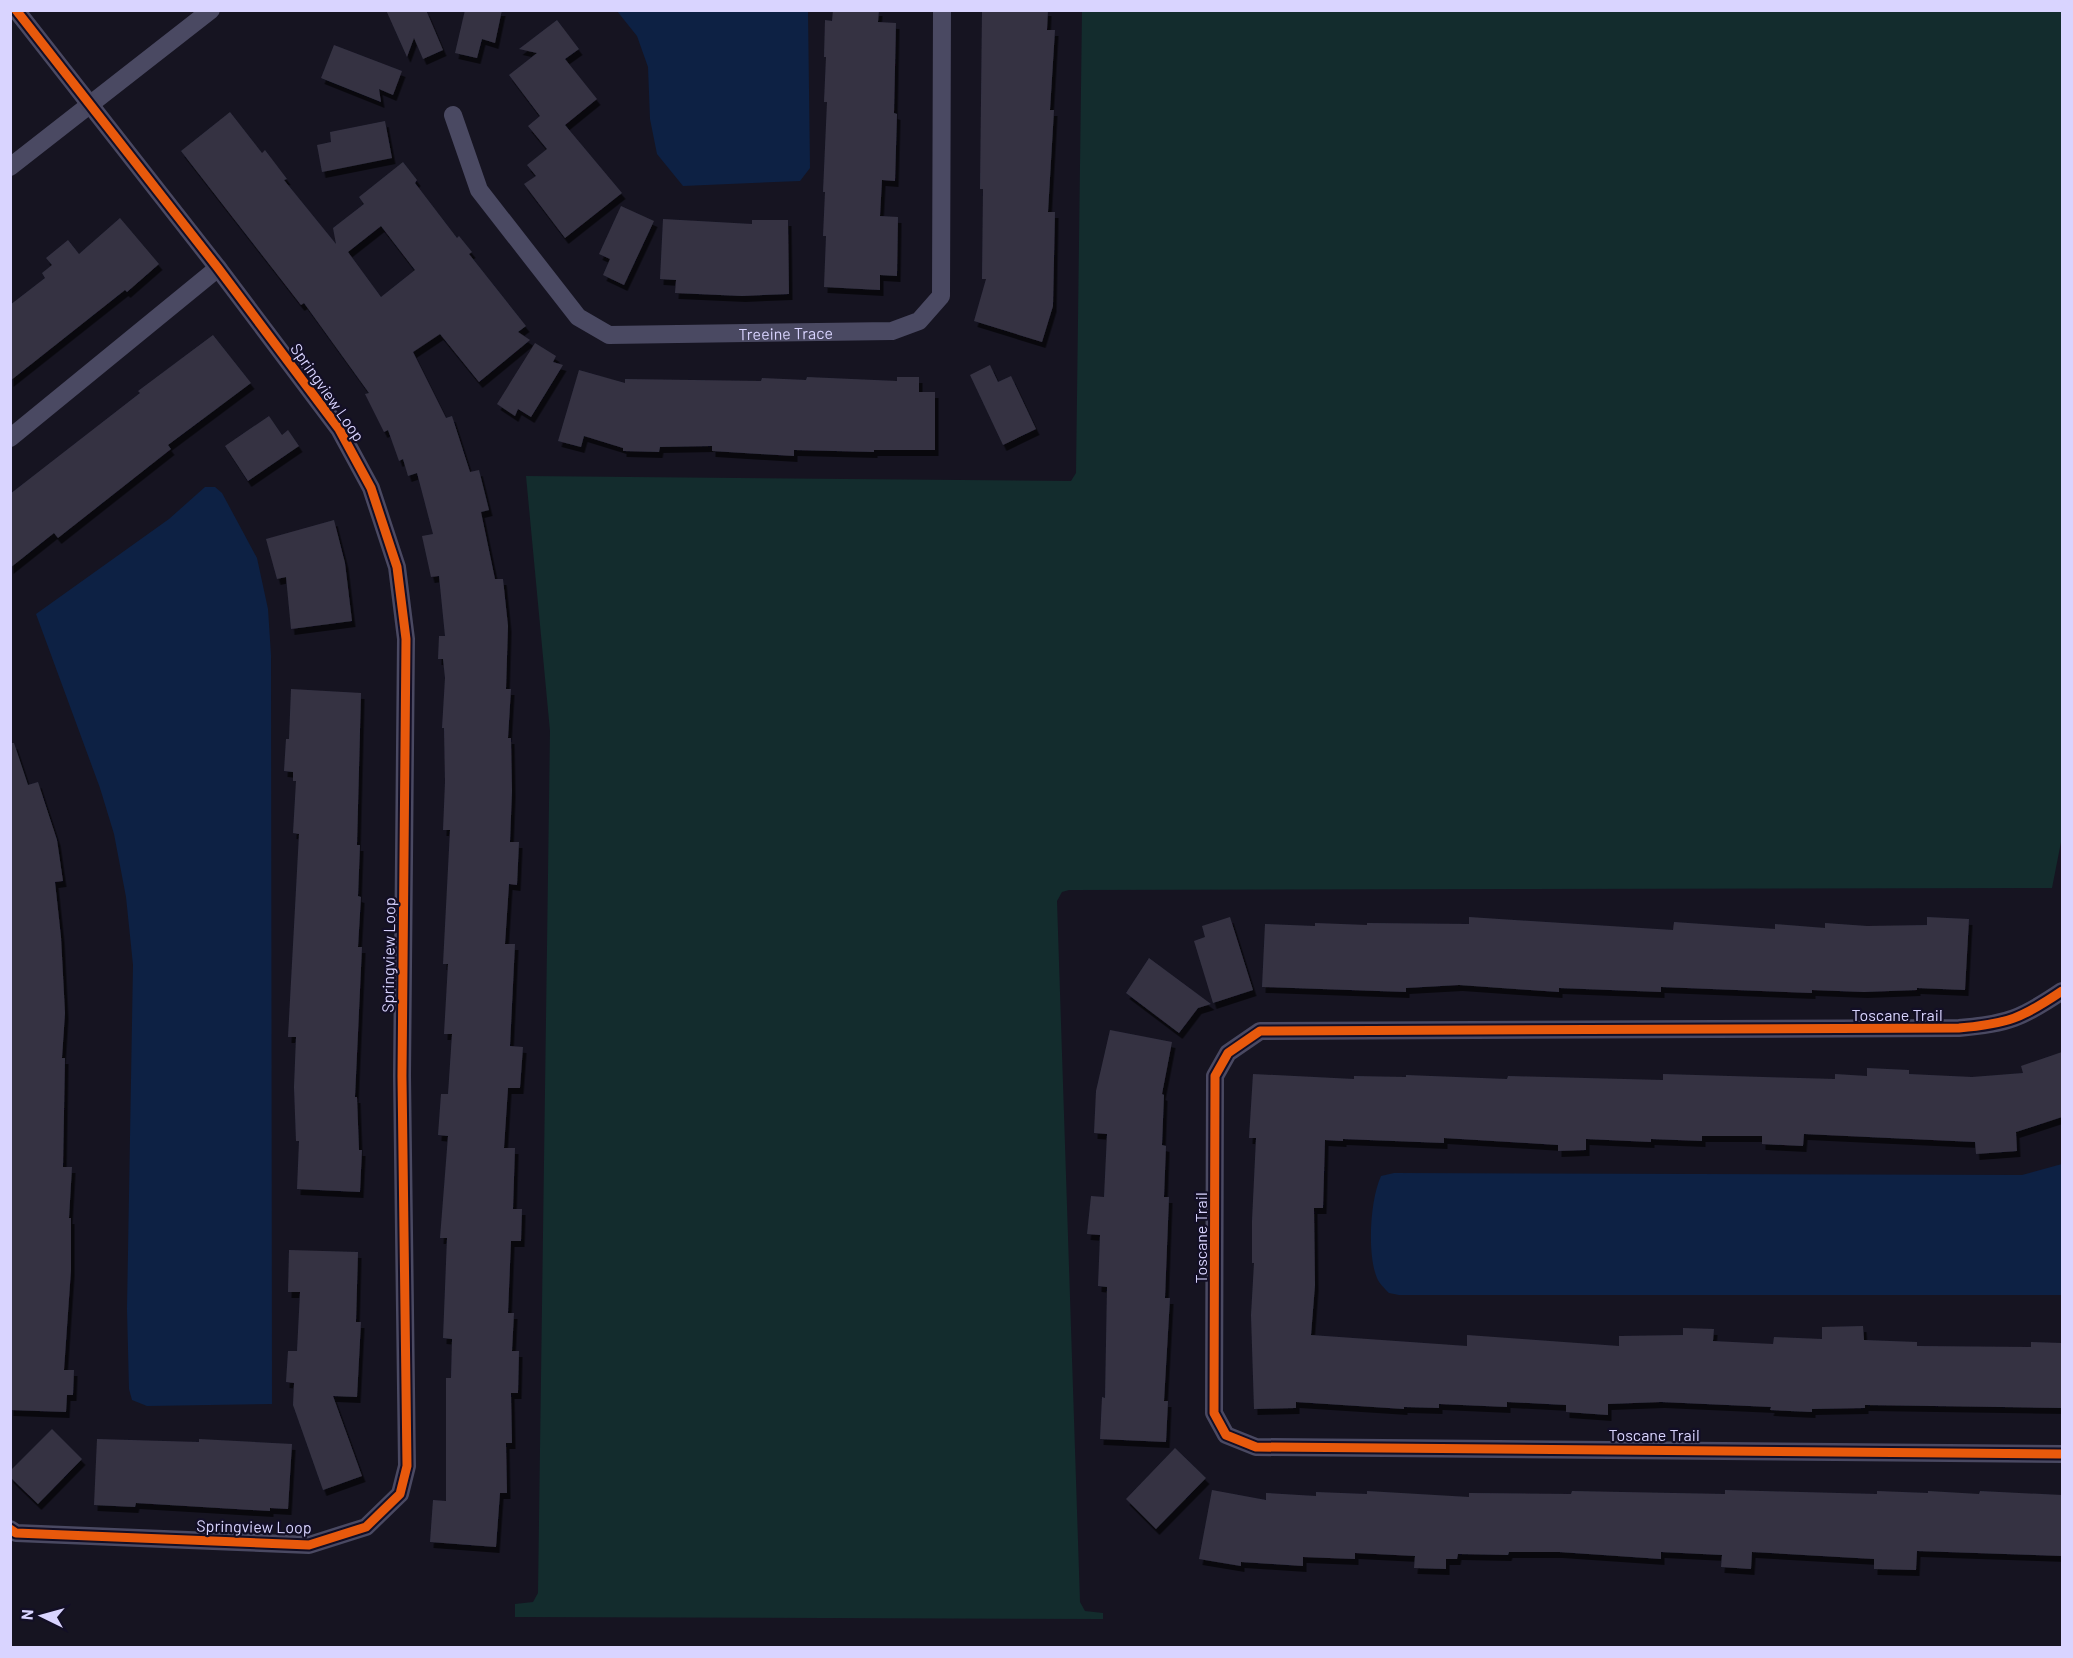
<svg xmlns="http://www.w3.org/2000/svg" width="2073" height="1658" font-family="Barlow,sans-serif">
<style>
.green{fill:#132c2d}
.water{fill:#0d2144}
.building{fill:#343243;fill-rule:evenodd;filter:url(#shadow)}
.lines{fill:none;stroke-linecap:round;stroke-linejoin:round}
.minor{stroke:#4a4962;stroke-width:18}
.cycleway-casing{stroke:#130f26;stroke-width:13}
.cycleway{stroke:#e8590c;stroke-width:9}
.labels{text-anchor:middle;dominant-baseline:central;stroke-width:4.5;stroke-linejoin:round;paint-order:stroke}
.street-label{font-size:16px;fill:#d9d4ff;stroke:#130f26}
</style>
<defs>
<filter id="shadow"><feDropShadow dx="3.5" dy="6" stdDeviation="0" flood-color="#0009"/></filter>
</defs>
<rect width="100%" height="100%" fill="#161421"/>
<path class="green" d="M1082 11H2062V837L2052 888 1069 890 1062 892 1057 901 1080 1602 1085 1611 1103 1613V1619L515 1617V1604L533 1602 538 1593 550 731 526 476 1071 481 1076 473Z"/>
<path class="water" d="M617 11H808L810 168 800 181 683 186 657 154 650 119 648 67 637 36Z
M205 487H215L222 493 257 558 268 609 271 655 272 1404 147 1406 132 1400 129 1389 127 1309 133 965 126 897 114 834 100 788 36 614 169 519Z
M2062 1164V1295H1399L1389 1293C1385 1289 1379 1283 1377 1278 1367 1254 1370 1200 1381 1176L1394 1173 2022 1175Z"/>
<path class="building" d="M386 10H426L443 50 423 59 414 38 407 57Z
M465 10H502L495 43 482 39 477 58 455 53Z
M833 10H879L878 22 896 23 894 113 897 114 895 181 882 180 880 216 898 217 897 276 880 275V290L824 287 826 236H823L825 192H823L827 102H824L826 57H824L825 20 832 21Z
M982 10H1048L1047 30H1055L1050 110H1054L1048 212H1055L1053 306 1042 342 974 321 986 279H982L983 189H980Z
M557 20 579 49 565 59 597 99 565 125 622 193 565 238 524 184 536 176 527 165 547 149 528 126 540 116 509 75 537 53 519 49Z
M334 45 402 71 393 95 379 89 381 102 321 78Z
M230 112 262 153 265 150 287 179 284 180 336 244 333 228 364 204 359 197 403 162 417 180 415 183 457 238 459 236 472 252 469 254 526 326 518 332 530 340 479 382 440 334 413 352 446 418 452 416 470 472 479 470 489 510 481 512 495 579H503L508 626 506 689H511L508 738H511L512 791 510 842H519L517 885 509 884 505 944H515L510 1046 523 1047 520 1088H508L504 1148H515L513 1209H522L521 1241H511L508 1313H514L512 1351H519L518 1393H511L512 1443H506L507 1493H500L496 1547 430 1542 433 1500 446 1501V1378H451L452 1339 443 1338 447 1238H440L448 1136 438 1135 441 1094H448L452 1034H444L448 964H443L450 830H443L445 782 444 728H442L445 678 443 659H438L439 636H445L439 576 431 577 422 536 433 534 417 473 408 476 403 459 399 461 388 430 384 432 365 394 369 393 304 303 301 305 181 151ZM381 226 415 270 381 297 348 252Z
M385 121 392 158 322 172 317 145 331 142 330 132Z
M621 206 654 221 624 285 603 275 610 259 599 254Z
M120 218 159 264 127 292 125 290 10 381V305L45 278 42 273 52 265 46 258 68 240 79 254Z
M663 219 752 224V220H788L789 294 742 296 675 293 676 280 660 279Z
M213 335 251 383 168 445 171 449 58 538 54 533 10 568V494L140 393 138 391Z
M535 343 556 356 553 362 563 365 531 417 518 409 515 416 497 404Z
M990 365 998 382 1011 376 1036 429 1003 445 970 375Z
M579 370 625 383V379L761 381 762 378 806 380 807 377 897 381V377H919V392H935V450H874V452L794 450V456L712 451V446L660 447 659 452 623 451V448L584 436 581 447 558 441Z
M269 416 282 435 288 430 299 446 248 481 225 446Z
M334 520 345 563 352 621 291 629 286 577 277 579 266 539Z
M291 689 361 693 357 845H360L358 896 361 897 358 947H362L355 1097H357L359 1150H362L360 1192 297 1189 299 1141H296L294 1087 296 1037H288L299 834 293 833 296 781H293V772L284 771 286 739H289Z
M10 743H14L28 785 38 782 57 840 63 881 55 882 61 937 65 1013 62 1058H65L63 1167H72L69 1218H71V1270L64 1370H74L73 1395H67L66 1412 10 1410Z
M1230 917 1253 990 1213 1003 1194 941 1205 937 1202 926Z
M1469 917 1673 930 1674 922 1775 929V924L1825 928V923L1867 926 1927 925V917L1969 919 1965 990 1917 988V990L1864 992 1812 990V993L1661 987V992L1559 988V992L1459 985 1406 988V992L1262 987 1265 924 1315 926V923L1367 925V923L1469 924Z
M1149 958 1211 1004 1198 1008 1179 1033 1126 993Z
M1110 1030 1172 1042 1162 1094 1164 1095 1162 1145 1166 1146 1164 1197H1169L1165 1298H1170L1164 1401H1168L1166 1442 1100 1439 1102 1397 1105 1398 1107 1287 1098 1286 1100 1235 1087 1234 1091 1196 1104 1197 1107 1134 1094 1133 1096 1091Z
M2062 1052V1117L2016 1132 2017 1151 1976 1154 1975 1142 1804 1134 1803 1146 1762 1144V1136H1702V1141L1651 1139V1142L1586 1139V1150L1558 1151V1145L1444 1138V1143L1343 1139V1141L1325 1140 1323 1208H1314L1315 1285 1311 1335 1467 1346V1335L1619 1346V1336L1683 1335V1328L1714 1329 1713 1341 1773 1344 1774 1337 1822 1339V1327L1863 1326 1864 1340 1917 1342V1346L2031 1347V1342L2062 1343V1408L1865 1405V1408L1812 1409V1412L1770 1410 1771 1407 1661 1402 1608 1404V1415L1566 1412V1405L1507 1402V1407L1439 1404V1408L1404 1407V1409L1296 1402V1408L1254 1409 1251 1315 1254 1263H1252V1221L1256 1138H1249L1253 1074 1354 1079V1076L1406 1077V1075L1507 1079 1508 1076 1663 1080V1074L1835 1079V1074L1867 1076V1068L1909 1070V1074L1972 1077 2023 1073 2021 1066Z
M289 1250 358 1252 356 1322H361L357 1397 333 1396 362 1476 323 1490 293 1405 294 1383 286 1382 288 1351H297L300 1292H288Z
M52 1429 82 1459 38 1504 10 1477V1471Z
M97 1439 199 1442V1439L292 1444 288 1509 270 1508V1511L136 1503 135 1507 94 1505Z
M1175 1448 1206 1478 1156 1529 1126 1499Z
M1212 1490 1266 1500V1493L1316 1496V1492L1367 1494V1491L1469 1497V1493L1571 1494 1572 1491 1725 1494V1490L1877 1494V1491L1928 1493V1491L1979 1494 1980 1491 2062 1495V1556L1917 1551 1916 1570 1874 1569V1559L1752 1552 1751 1569 1721 1567 1722 1555 1661 1552V1559L1559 1552H1509L1508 1555 1458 1554 1457 1559H1446V1569L1414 1568 1415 1556 1355 1553V1559L1303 1557V1566L1241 1562V1566L1199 1559Z"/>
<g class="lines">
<g class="minor">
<path id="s1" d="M453 115 479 190 578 317 609 335 892 331 919 321 941 296 942 10"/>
<path d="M10 167 211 10"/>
<path d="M10 438 218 268"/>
<path d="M2062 991C2022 1018 2008 1024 1959 1028L1260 1031 1228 1053 1215 1076 1214 1413 1226 1435 1256 1447 2062 1454"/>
<path d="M10 1529 16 1533 309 1545 366 1527 400 1494 407 1466 402 1076 406 639 397 567 371 488 339 429 218 268 16 10"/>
</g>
<defs>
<path id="cycleway" d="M2062 991C2022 1018 2008 1024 1959 1028L1260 1031 1228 1053 1215 1076 1214 1413 1226 1435 1256 1447 2062 1454
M10 1529 16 1533 309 1545 366 1527 400 1494 407 1466 402 1076 406 639 397 567 371 488 339 429 218 268 16 10"/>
</defs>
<use href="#cycleway" class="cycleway-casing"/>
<use href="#cycleway" class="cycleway"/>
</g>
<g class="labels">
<g class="street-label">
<text stroke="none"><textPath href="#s1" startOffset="453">Treeine Trace</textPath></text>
<text transform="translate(328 392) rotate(55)">Springview Loop</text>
<text transform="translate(388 955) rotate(-89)">Springview Loop</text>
<text x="1897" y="1014">Toscane Trail</text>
<text transform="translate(1200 1238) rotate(-90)">Toscane Trail</text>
<text x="1654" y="1434">Toscane Trail</text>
<text transform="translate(254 1526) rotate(1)">Springview Loop</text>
</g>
</g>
<rect width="2073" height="1658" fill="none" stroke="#d9d4ff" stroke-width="24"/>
<g transform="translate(42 1616) rotate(275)" stroke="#130f26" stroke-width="4.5" paint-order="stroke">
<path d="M0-4.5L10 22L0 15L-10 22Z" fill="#d9d4ff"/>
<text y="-9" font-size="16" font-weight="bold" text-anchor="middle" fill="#d9d4ff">N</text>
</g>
</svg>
